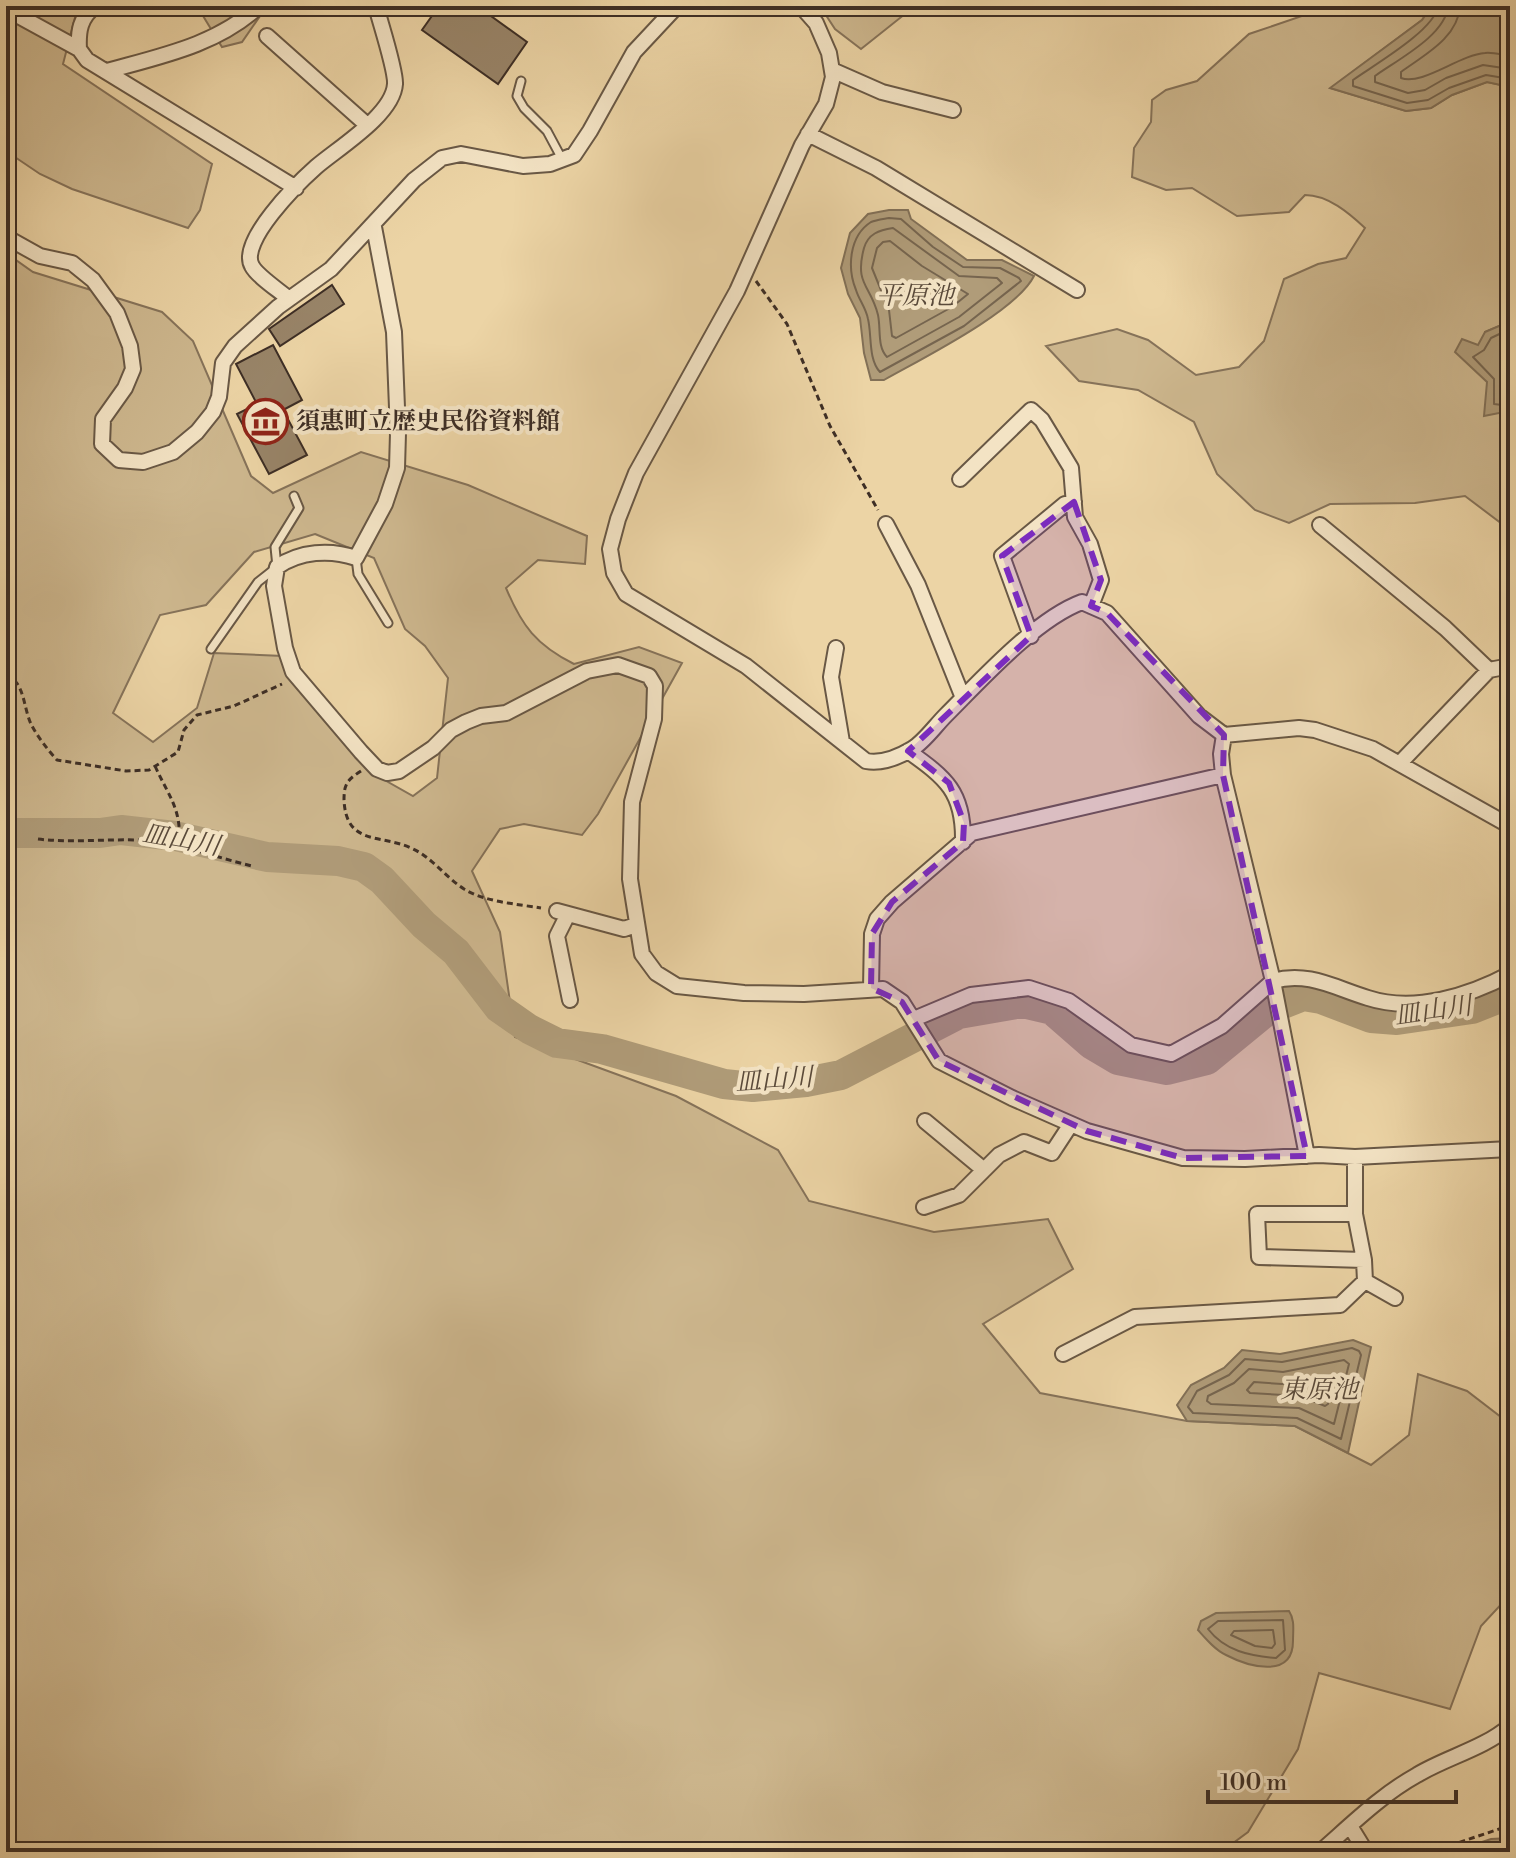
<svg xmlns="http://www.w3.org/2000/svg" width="1516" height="1858" font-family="'Libre Bodoni','Noto Serif JP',serif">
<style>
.green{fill:#ceb88f;stroke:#86735a;stroke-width:2;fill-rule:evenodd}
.water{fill:#b09c79;stroke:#827057;stroke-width:2}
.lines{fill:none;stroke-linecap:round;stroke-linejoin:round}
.shore{stroke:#76654f;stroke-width:2}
.river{stroke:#b09c79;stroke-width:30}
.building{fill:#988468;stroke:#3d2e25;stroke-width:2}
.service-casing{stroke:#695845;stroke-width:11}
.minor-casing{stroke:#695845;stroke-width:18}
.path{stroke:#3d2e25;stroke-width:3;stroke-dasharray:6 4;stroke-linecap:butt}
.service{stroke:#f3e3c4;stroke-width:7}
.minor{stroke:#f3e3c4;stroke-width:14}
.marked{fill:#7b2cbf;fill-opacity:0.2;stroke:#7b2cbf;stroke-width:6;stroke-dasharray:16 10;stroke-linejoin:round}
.labels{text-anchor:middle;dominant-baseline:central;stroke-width:8;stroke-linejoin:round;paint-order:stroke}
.poi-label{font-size:24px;font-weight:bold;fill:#3d2e25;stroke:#f3e3c4;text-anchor:start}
.water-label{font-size:26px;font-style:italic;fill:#5a4a3a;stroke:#f3e3c4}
</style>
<rect width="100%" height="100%" fill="#ecd4a5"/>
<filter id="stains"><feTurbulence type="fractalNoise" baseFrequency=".0025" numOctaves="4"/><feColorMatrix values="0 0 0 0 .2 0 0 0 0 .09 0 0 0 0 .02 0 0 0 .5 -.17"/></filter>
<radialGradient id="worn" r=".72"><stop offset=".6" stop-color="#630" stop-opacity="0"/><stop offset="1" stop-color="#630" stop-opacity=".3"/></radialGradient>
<path class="green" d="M6 6H78L63 64 212 164 200 210 188 228 72 189 40 174 6 151Z
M197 6H267L242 42 222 47Z
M820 6H902L905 14 861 49 835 29Z
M1312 6H1432L1422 20 1331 88 1406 111 1431 108 1452 95 1487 82 1510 87V273L1503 277 1510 282V311L1504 324 1485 332 1487 382 1504 412 1510 414V530L1465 496 1415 503 1330 504 1289 523 1255 510 1217 474 1194 422 1138 390 1079 381 1046 346 1117 329 1148 340 1196 375 1239 367 1264 341 1284 279 1318 264 1346 258 1365 228C1349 213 1328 195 1305 195L1289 212 1237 216 1192 188 1166 190 1132 177 1134 148 1151 122 1152 100 1166 90 1197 81 1249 34 1305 15Z
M6 253 33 272 162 312 193 341 251 476 273 493 361 452 468 485 587 536 585 564 538 560 506 588C522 626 536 645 574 664L639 647 682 663 598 814 582 835 524 824 500 829 472 871 500 932 515 1037 676 1096 778 1150 809 1201 934 1232 1048 1219 1073 1269 983 1324 1040 1393 1187 1421 1295 1426 1371 1465 1409 1435 1418 1374 1467 1391 1510 1424V1598H1507L1481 1626 1450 1709 1319 1673 1298 1749 1248 1832 1221 1852H6ZM315 534 374 558 405 629 425 646 448 678 437 778 413 796 374 774 283 656 214 653 197 708 153 742 113 713 160 615 206 605 254 552Z"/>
<path class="water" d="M1432 6H1510V87L1487 82 1452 95 1431 108 1406 111 1330 88 1422 20Z
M889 210H908L911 219 967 260H1002L1034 276C1016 312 921 359 884 380H871L864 353 860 318 848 294 841 268 850 233 868 214Z
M1510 311V414L1504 412 1484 416 1487 382 1455 352 1462 339 1478 345 1485 332 1504 324Z
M1353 1340 1371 1347 1348 1453 1295 1426 1187 1421 1177 1405 1191 1385 1224 1368 1242 1350 1280 1354Z
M1289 1611C1295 1620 1293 1630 1293 1641 1293 1679 1249 1667 1226 1655 1215 1650 1206 1639 1198 1630L1201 1621 1216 1613Z
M1510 1838V1852H1452L1491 1839Z"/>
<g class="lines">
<path class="shore" d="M1438 6C1435 30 1374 65 1353 80V86L1407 103 1428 100 1449 88 1486 75 1510 79
M1448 6C1446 35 1397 60 1375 76V82L1408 93 1425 90 1446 78 1483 65 1510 69
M1460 6C1458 38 1424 55 1401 72V78C1422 86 1459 55 1485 53 1493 52 1502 55 1510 56
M889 218 901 219 933 247 963 267 1000 268 1019 278 1021 281 964 326 880 372C868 359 872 335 868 319 866 308 859 300 856 290 847 268 849 236 871 222 876 220 884 219 889 218Z
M893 228 959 276 997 278 1002 283 959 317 887 357C877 347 881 329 878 315 871 285 854 285 864 248 868 234 879 230 893 228Z
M890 241 922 266 968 294 952 307 896 338 892 336 889 310 872 268 877 248 883 242Z
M1510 329 1491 338 1484 350 1473 357 1494 379V404L1510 406
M1352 1348 1359 1351 1361 1355 1341 1439 1297 1418 1193 1413 1188 1407 1197 1391 1229 1375 1245 1359 1282 1362Z
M1344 1360 1349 1364 1334 1424 1299 1408 1211 1404 1207 1401 1208 1396 1234 1383 1249 1369 1283 1372Z
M1329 1375 1333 1380 1328 1404 1325 1406 1301 1396 1250 1393 1247 1390 1254 1382 1282 1384Z
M1283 1620 1285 1650 1276 1658C1250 1656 1225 1651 1208 1629L1218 1621Z
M1273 1630 1275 1644 1272 1648 1255 1646 1231 1635 1234 1631Z"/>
<path class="river" d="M6 833H100L121 830 175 836 267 857 338 861 364 867 382 880 424 925 456 952 499 1008 529 1029 557 1043 602 1049 724 1084 753 1087 806 1082 841 1075 959 1014 1022 1003 1052 1010 1091 1044 1118 1060 1167 1070 1207 1060 1268 1010 1303 996 1321 999 1371 1018 1397 1020 1472 1009 1510 994"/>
</g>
<path class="building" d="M439 6H477L527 42 498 84 422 30Z
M332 285 344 304 280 346 269 329Z
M273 345 302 400 283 410 307 455 269 474 237 414 257 404 236 364Z"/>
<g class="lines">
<defs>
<path id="service" d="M521 81 517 96 524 108 547 131 562 159
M356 558 358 574 388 623
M211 649 258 582 277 567 275 547 299 508 294 496"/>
<path id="minor" d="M801 6 816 23 829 53 833 77 826 104 802 145 737 291 636 473 618 519 610 549 614 573 626 594 746 666 866 761C882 764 897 758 912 749 924 742 935 726 946 715 982 679 1036 619 1082 602L1107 613 1199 716 1224 735 1299 728 1315 730 1373 749 1510 826
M6 9 79 49 87 60 296 188
M267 36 367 125
M79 49C78 31 80 18 95 6
M832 70 882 92 953 110
M107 71C161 56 217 45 259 6
M808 134 876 168 1077 290
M374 227 394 332 398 433 397 468 385 504 356 558C330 549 300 551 277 567L274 586 285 648 293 672 361 752 377 769 387 773 399 771 433 748 451 730 466 722 481 716 506 713 587 671 618 665 649 676 655 686 654 719 632 802 630 879 642 954 656 973 677 986 744 993 804 994 883 989 902 1002 939 1061 1012 1098 1087 1131 1183 1158 1245 1159 1319 1155 1355 1157 1510 1149
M6 237 40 256 72 263 93 280 117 313 130 346 133 369 125 388 103 419 102 444 119 460 143 462 173 452 197 432 213 412 219 397 223 363 235 346 278 307 331 269 414 180 442 158 461 154 523 166 550 164 574 155 590 131 634 52 677 6
M289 299C280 291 257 276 252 266 238 242 298 183 316 167 338 148 393 115 395 84 396 70 380 22 376 6
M960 479 1031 410 1042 420 1071 468 1075 517 1090 544 1101 580 1091 606
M886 524 918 585 963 698
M1320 525 1445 628 1489 670
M1031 636 1002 556 1065 504 1074 502
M836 648 831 677 842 742
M1224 735 1221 754 1223 775 1273 981 1307 1156
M908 751C946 778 964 792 963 842
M1400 763 1489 670 1510 666
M557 911 624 929 636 925
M568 914 557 936 570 1000
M871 988 872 934 877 919 892 902 972 833 1223 775
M914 1019 971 995 1029 988 1069 1001 1131 1045 1171 1054 1222 1026 1273 981C1308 971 1335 988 1368 998 1414 1013 1469 996 1510 974
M925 1121 984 1170
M924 1207 959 1195 999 1155 1024 1142 1052 1153 1071 1124
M1355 1214H1257L1259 1257 1364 1260
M1365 1281 1395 1298
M1063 1354 1135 1317 1340 1305 1365 1281 1364 1260 1355 1214V1157
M1350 1826 1366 1852
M1320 1852C1351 1825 1381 1795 1417 1775 1447 1757 1483 1749 1510 1726"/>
</defs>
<use href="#service" class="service-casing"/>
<use href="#minor" class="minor-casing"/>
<path class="path" d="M756 281 787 324 830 426 878 510
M6 675C25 682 23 707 31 724 37 736 48 750 57 760L126 771 149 770 178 752 184 730 197 715 234 706 282 684
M155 766C169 797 182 809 179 845
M361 771C347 780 344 784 344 800 346 846 381 834 411 848 432 857 445 877 464 889 485 902 517 904 541 908
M38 839C71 843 104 839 137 840 177 842 214 857 252 866
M1431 1852 1508 1826"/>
<use href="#service" class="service"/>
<use href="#minor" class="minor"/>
</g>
<path class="marked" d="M1074 502 1101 580 1091 606 1107 613 1224 735 1223 775 1307 1156 1183 1158 1087 1131 939 1061 902 1002 871 988 872 934 892 902 963 842 964 823 949 783 908 751 1031 636 1002 556Z"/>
<defs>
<symbol id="museum-ring" viewBox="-11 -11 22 22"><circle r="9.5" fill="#f3e3c4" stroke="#8f2418" stroke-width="1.5"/><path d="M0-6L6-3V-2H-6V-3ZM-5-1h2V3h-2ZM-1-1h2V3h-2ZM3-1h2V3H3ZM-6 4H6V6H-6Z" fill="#8f2418"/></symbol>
</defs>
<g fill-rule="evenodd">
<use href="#museum-ring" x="240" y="396" width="51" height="51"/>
</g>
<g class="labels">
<g class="poi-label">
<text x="296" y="422">須惠町立歴史民俗資料館</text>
</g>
<g class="water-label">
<text x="915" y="296">平原池</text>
<text transform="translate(181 840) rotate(10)">皿山川</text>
<text transform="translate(1433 1011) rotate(-8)">皿山川</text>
<text transform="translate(774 1080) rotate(-4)">皿山川</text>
<text x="1319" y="1390">東原池</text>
</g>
</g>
<rect width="1516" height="1858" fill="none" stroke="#ecd4a5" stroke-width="32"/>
<rect x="8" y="8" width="1500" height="1842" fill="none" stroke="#3d2e25" stroke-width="4"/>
<rect x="16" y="16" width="1484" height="1826" fill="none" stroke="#3d2e25" stroke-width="2"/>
<path d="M1208 1790v12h248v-12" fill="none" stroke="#3d2e25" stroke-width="4"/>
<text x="1220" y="1790" font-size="24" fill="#3d2e25" stroke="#f3e3c4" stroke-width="6" paint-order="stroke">100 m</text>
<rect width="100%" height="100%" filter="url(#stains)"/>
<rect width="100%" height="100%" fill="url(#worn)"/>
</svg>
